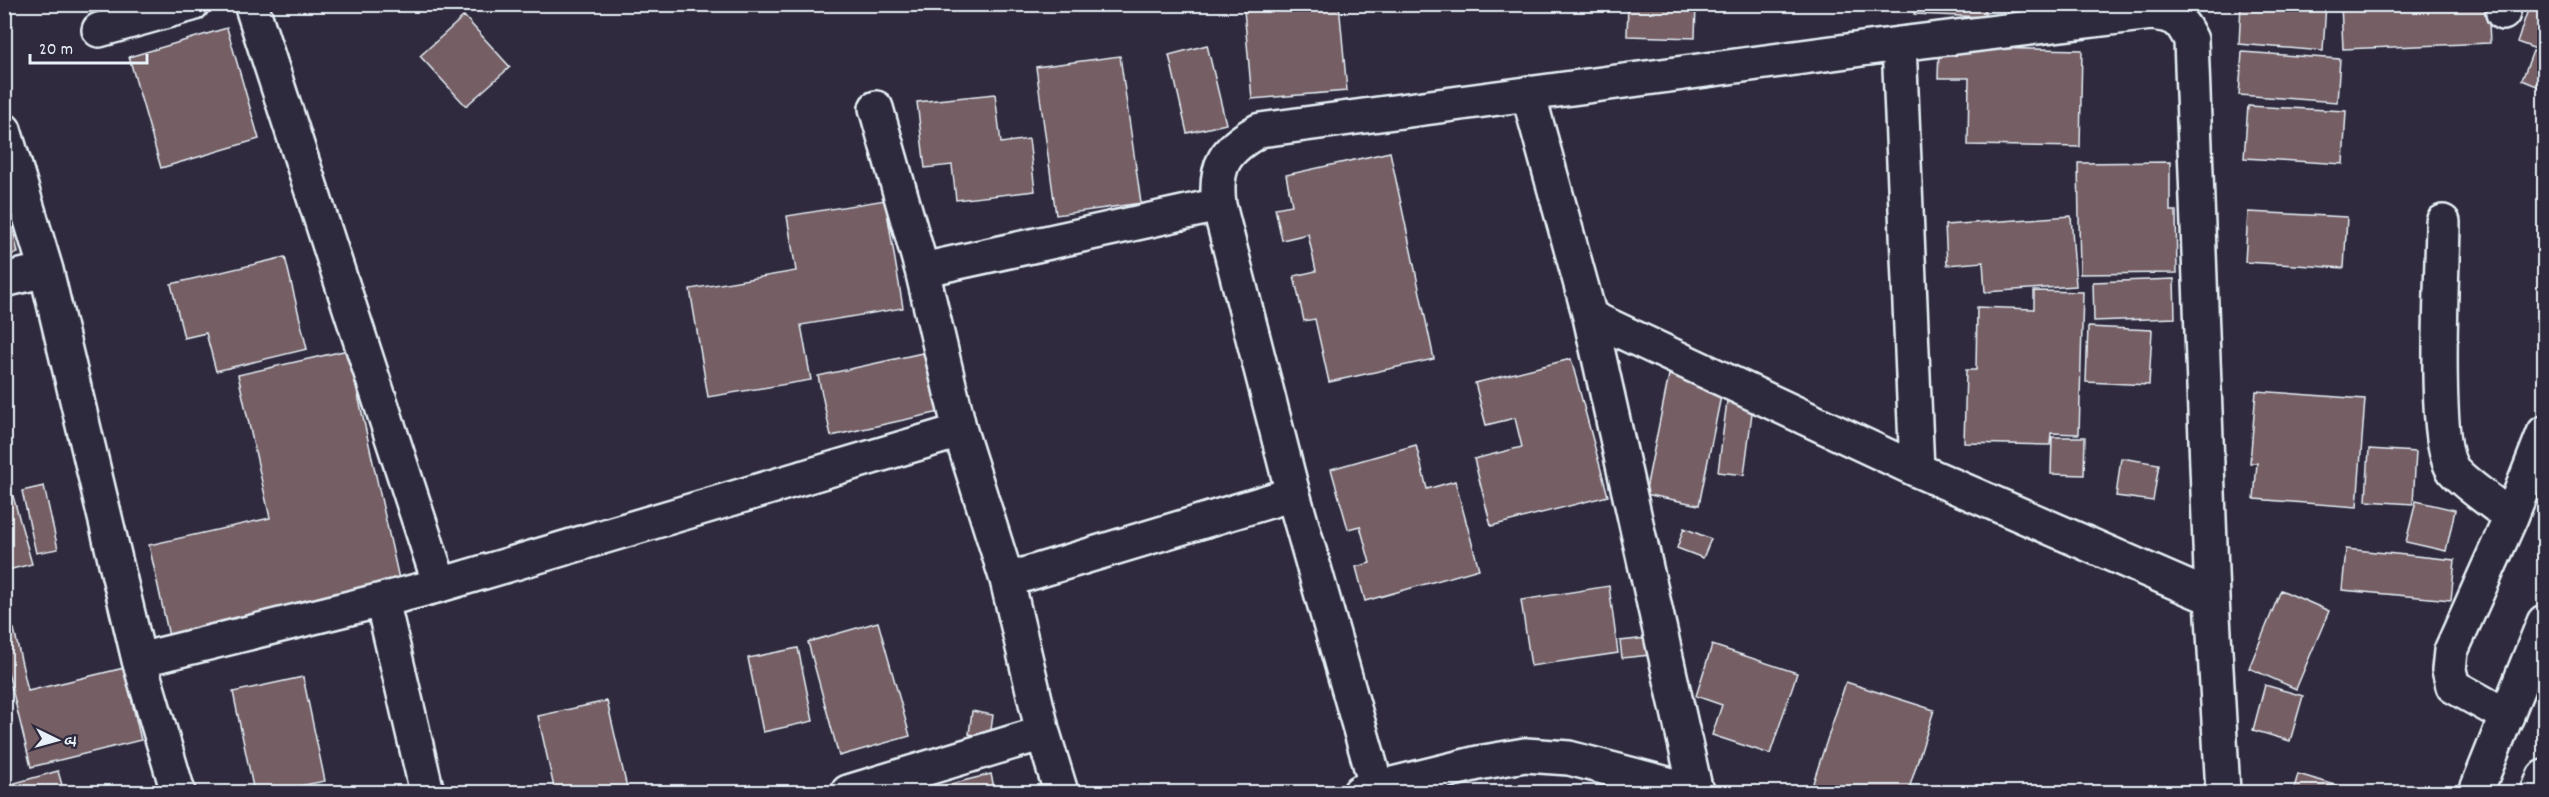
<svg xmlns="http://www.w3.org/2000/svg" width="2549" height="797" font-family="Dekko,'Playpen Sans Deva',sans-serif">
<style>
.building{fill:#755e65;stroke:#e8f1f8;stroke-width:1.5}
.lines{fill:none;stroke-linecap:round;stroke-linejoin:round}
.minor-casing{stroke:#e8f1f8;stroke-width:38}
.highway-casing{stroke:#e8f1f8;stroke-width:38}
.minor{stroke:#2f2a3d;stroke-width:33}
.highway{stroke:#2f2a3d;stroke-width:33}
</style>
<rect width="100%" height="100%" fill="#2f2a3d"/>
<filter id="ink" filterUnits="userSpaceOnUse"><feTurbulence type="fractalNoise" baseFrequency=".0167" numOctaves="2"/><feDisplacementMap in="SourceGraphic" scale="12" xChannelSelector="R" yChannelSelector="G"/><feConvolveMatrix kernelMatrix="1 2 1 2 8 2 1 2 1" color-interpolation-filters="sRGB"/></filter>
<g filter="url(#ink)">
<path class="building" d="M1306 4H1339L1347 91 1252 99 1244 10Z
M1628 4H1696L1695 38 1627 36Z
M1915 4H1985V17L1914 14Z
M2241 4H2326L2323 51 2239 44Z
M2341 4H2488L2490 43 2343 49Z
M2530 4H2544V52L2517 42Z
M464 16 510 67 466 106 420 56Z
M227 28 259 139 161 168 129 57Z
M1207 45 1226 124 1187 133 1169 55Z
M1939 47 2082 50 2080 147 1968 145 1969 78H1938Z
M2533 51 2544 55V89L2522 80Z
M2242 52 2340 59 2337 102 2239 95Z
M1120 56 1141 203 1056 215 1036 67Z
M995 94 1001 143 1029 139 1035 191 956 200 952 165 925 168 917 102Z
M2248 106 2346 111 2343 164 2244 158Z
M1390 152 1434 359 1329 382 1315 319 1304 321 1294 276 1316 271 1308 234 1282 240 1275 208 1292 205 1286 175Z
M2170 162V211H2176L2177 273 2080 274 2078 163Z
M4 186 18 253 4 256Z
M885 200 903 308 801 325 811 380 708 397 690 289 796 271 787 216Z
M2248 212 2347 217 2344 268 2245 262Z
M2071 216 2076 286 1985 292 1983 262 1947 265 1945 225Z
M285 257 307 349 216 371 206 333 184 338 171 284Z
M2174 279 2175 318 2094 321 2093 282Z
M2034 291 2083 292 2079 434 2051 433 2050 445 1964 443 1966 370H1976L1977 307 2034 309Z
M2088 327 2152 330 2149 385 2086 382Z
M348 350 401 588 170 641 149 545 270 518 238 375Z
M927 352 940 412 831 436 818 376Z
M1571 359 1608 496 1491 526 1474 459 1522 447 1515 418 1486 425 1475 383Z
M1669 375 1723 386 1699 505 1645 494Z
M2256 391 2365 399 2357 507 2254 499 2257 463H2250Z
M1727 401 1753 405 1744 475 1718 472Z
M2052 437H2085L2084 475 2051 474Z
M1416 445 1427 489 1455 481 1479 569 1365 601 1356 567 1370 563 1360 526 1348 529 1331 469Z
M2369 449 2416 452 2413 504 2366 501Z
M2121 458 2159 464 2153 501 2116 496Z
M44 486 58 549 36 553 22 491Z
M13 496 32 564 4 571V499Z
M2416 501 2455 510 2446 551 2406 542Z
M1684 528 1711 539 1703 558 1677 548Z
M2346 549 2455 560 2451 600 2342 590Z
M1609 586 1618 653 1531 666 1521 600Z
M2281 590 2329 611 2296 689 2249 668Z
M878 622 910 736 839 756 808 642Z
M14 629 28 691 124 668 141 740 31 767 4 656V631Z
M1647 638 1650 655 1622 658 1620 641Z
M1712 645 1797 673 1770 754 1712 735 1722 705 1696 696Z
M798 648 813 721 763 732 748 658Z
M303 677 325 781 270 792H254L233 692Z
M1846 682 1934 710 1908 792H1810Z
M2265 685 2303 696 2290 741 2253 730Z
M607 701 628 792H555L538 716Z
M972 711 993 715 990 737 969 734Z
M58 771 64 792H4V786Z
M991 774 995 792H940L939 787Z
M2298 774 2349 789V792H2293Z"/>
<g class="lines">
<defs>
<path id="minor" d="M251 4 440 585
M2503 13 2504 4
M99 30 192 4
M1899 44 1917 470
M1528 93 1590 317
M876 108 922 270
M4 130 46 270
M2443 222C2443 267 2431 443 2454 471 2465 484 2496 505 2511 517
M4 280 46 270 139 660 178 792
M1007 580 1293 494
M139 660 382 600
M2507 716 2453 686 2449 670 2451 651 2511 517 2544 433
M427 792 382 600 440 585 960 431
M848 792 1043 733
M1061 792 1043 733 1007 580 960 431 922 270 1219 205
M1360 792 1478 763 1525 755 1569 758 1698 792
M1378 792 1293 494 1219 205C1214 165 1225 149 1260 130L1899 44 2151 13C2176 16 2180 18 2191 40L2212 598 2223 792
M1696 792 1590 317 1917 470 2212 598"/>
<path id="highway" d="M2476 792 2544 622
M2538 792 2544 777"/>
</defs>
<use href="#minor" class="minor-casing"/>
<use href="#highway" class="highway-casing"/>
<use href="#minor" class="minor"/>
<use href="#highway" class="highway"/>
</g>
</g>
<rect width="2549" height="797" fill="none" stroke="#2f2a3d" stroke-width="24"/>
<rect x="12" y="12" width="2525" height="773" fill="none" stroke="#e8f1f8" stroke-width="2" filter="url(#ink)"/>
<g transform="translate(57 740) rotate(95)" stroke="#2f2a3d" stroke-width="4.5" paint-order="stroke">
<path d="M0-4.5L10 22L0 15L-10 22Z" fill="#e8f1f8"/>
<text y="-9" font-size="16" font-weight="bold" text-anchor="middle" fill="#e8f1f8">उ</text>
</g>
<path d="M30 54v9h117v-9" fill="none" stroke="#e8f1f8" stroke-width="3"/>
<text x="39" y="54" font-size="18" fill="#e8f1f8" stroke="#2f2a3d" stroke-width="4.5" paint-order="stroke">20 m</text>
</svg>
